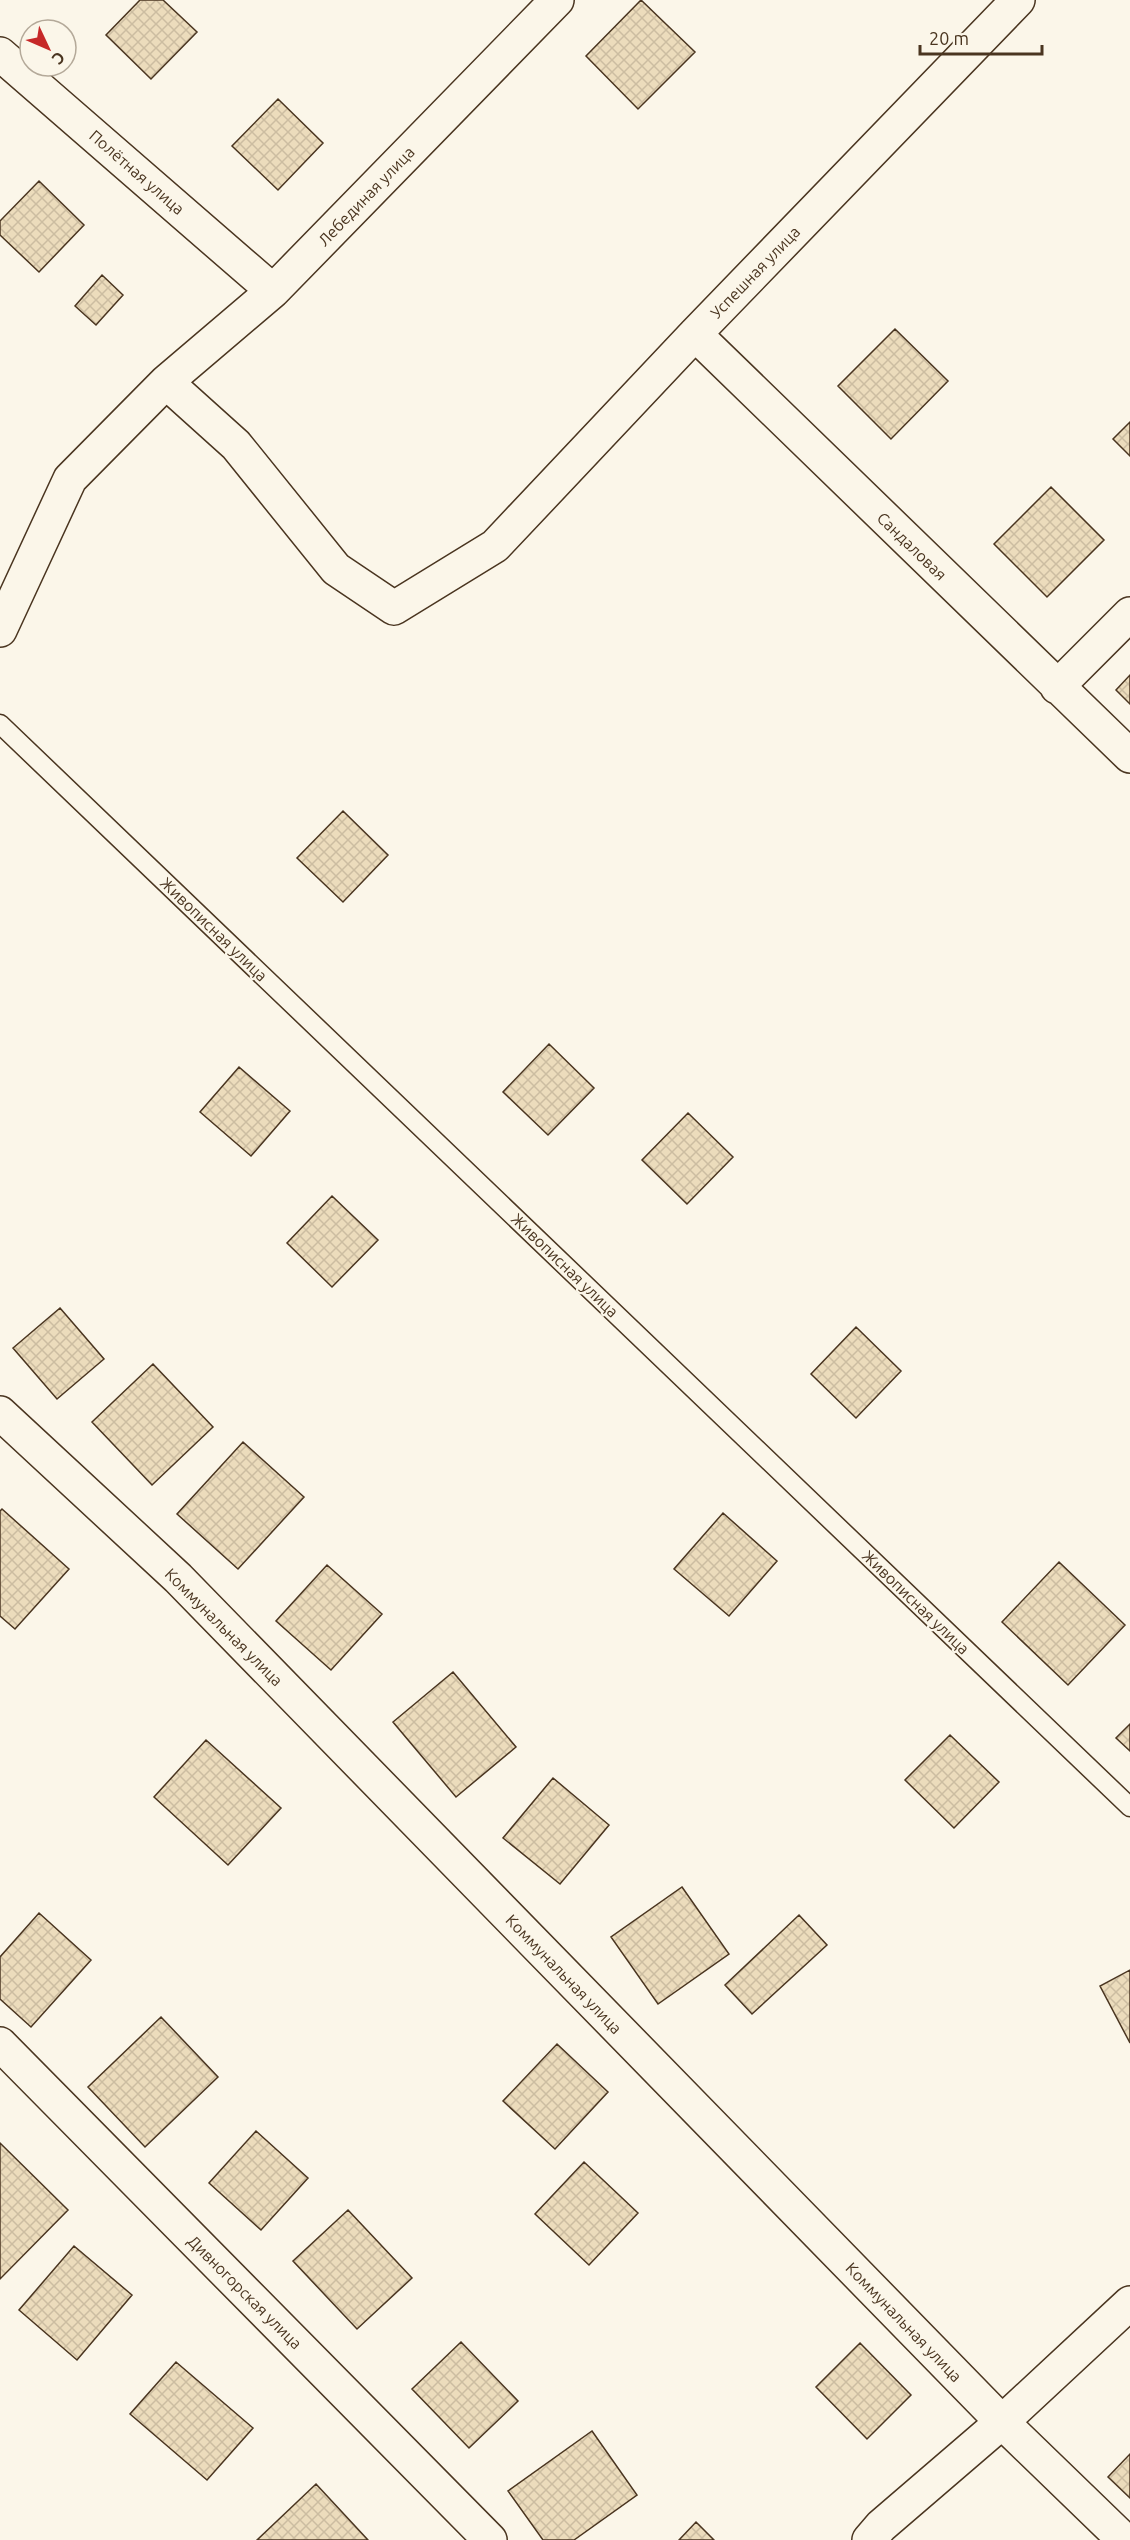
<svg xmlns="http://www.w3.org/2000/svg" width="1130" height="2540" font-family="Ubuntu,sans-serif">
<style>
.building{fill:url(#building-cross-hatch);stroke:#4a3520;stroke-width:1.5}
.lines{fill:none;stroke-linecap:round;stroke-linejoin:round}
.lane-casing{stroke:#4a3520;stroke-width:21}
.street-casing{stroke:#4a3520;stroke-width:36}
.lane{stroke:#fbf6e9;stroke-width:18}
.street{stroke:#fbf6e9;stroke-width:33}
.labels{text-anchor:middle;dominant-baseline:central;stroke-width:4.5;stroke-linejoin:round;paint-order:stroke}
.street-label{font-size:16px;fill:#4a3520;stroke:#fbf6e9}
</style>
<defs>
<pattern id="building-cross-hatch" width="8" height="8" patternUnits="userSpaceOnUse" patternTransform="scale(1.5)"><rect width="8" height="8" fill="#ecdcbc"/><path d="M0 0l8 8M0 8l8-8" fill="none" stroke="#ccbda1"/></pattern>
</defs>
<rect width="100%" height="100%" fill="#fbf6e9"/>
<path class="building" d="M140 0H163L197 32 151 79 106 35Z
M641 0 695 52 638 109 586 56Z
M278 99 323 143 278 190 232 146Z
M39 181 84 225 39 272 0 235V221Z
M102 275 123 295 96 325 75 306Z
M895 329 948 381 891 439 838 386Z
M1130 422V456L1113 439Z
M1051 487 1104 540 1047 597 994 544Z
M1130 675V704L1116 690Z
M343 811 388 855 343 902 297 858Z
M549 1044 594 1088 548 1135 503 1092Z
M239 1067 290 1111 251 1156 200 1112Z
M688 1113 733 1157 687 1204 642 1160Z
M332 1196 378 1240 332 1287 287 1243Z
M60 1308 104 1359 57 1399 13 1348Z
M856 1327 901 1371 856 1418 811 1374Z
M153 1364 213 1427 152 1485 92 1422Z
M243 1442 304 1497 238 1569 177 1514Z
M2 1509 69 1569 15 1629 0 1616V1511Z
M723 1513 777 1561 729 1616 674 1569Z
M1059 1562 1125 1625 1068 1685 1002 1622Z
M327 1565 382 1614 331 1670 276 1621Z
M453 1672 516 1747 456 1797 393 1722Z
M1130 1724V1751L1116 1738Z
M950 1735 999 1782 954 1828 905 1780Z
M206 1740 281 1808 228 1865 154 1797Z
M553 1778 609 1825 560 1884 503 1838Z
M682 1887 729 1954 658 2004 611 1937Z
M39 1913 91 1960 31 2027 0 1999V1957Z
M799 1915 827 1945 752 2014 725 1985Z
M1130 1970V2043L1100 1986Z
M161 2017 218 2077 145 2147 88 2087Z
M557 2044 608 2092 555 2149 503 2101Z
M256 2131 308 2178 261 2230 209 2183Z
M0 2143 68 2210 0 2279Z
M584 2162 638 2213 589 2265 535 2214Z
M348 2210 412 2278 357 2329 293 2261Z
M74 2246 132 2295 77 2360 19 2310Z
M461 2342 518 2401 469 2448 412 2389Z
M860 2343 911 2395 867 2439 816 2387Z
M176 2362 253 2428 207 2480 130 2414Z
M592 2431 637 2495 574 2540H543L508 2491Z
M1130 2454V2498L1108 2477Z
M316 2484 368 2540H257Z
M696 2522 714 2540H679Z"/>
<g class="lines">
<defs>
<path id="lane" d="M0 724 1130 1807"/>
<path id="street" d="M0 54 273 291
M695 334 1130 756
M166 382 236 445 336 569 394 608 495 546 695 334 1018 0
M0 630 70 479 166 382 273 291 557 0
M1057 687 1130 614
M0 1413 178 1578 1002 2422 1124 2540
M0 2044 490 2540
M869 2540 881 2526 1002 2422 1130 2303"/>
</defs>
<use href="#lane" class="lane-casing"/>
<use href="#street" class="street-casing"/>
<use href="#lane" class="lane"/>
<use href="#street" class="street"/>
</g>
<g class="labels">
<g class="street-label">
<text transform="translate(137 172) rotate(41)">Полётная улица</text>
<text transform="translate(366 196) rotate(-46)">Лебединая улица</text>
<text transform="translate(755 272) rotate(-46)">Успешная улица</text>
<text transform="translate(912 546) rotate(44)">Сандаловая</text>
<text transform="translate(214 929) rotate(44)">Живописная улица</text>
<text transform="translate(565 1265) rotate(44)">Живописная улица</text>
<text transform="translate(916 1602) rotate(44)">Живописная улица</text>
<text transform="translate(224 1627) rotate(45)">Коммунальная улица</text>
<text transform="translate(564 1974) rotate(46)">Коммунальная улица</text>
<text transform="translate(245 2292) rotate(45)">Дивногорская улица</text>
<text transform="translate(904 2322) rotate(46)">Коммунальная улица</text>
</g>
</g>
<g transform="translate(48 48) rotate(134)"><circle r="28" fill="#fbf6e9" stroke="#b4a999" stroke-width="1.5"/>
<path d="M0-4.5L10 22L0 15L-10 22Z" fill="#c62828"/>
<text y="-9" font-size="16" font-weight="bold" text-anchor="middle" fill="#4a3520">С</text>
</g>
<path d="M920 45v9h122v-9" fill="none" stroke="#4a3520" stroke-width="3"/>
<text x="929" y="45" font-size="18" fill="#4a3520" stroke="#fbf6e9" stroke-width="4.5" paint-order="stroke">20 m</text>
</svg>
